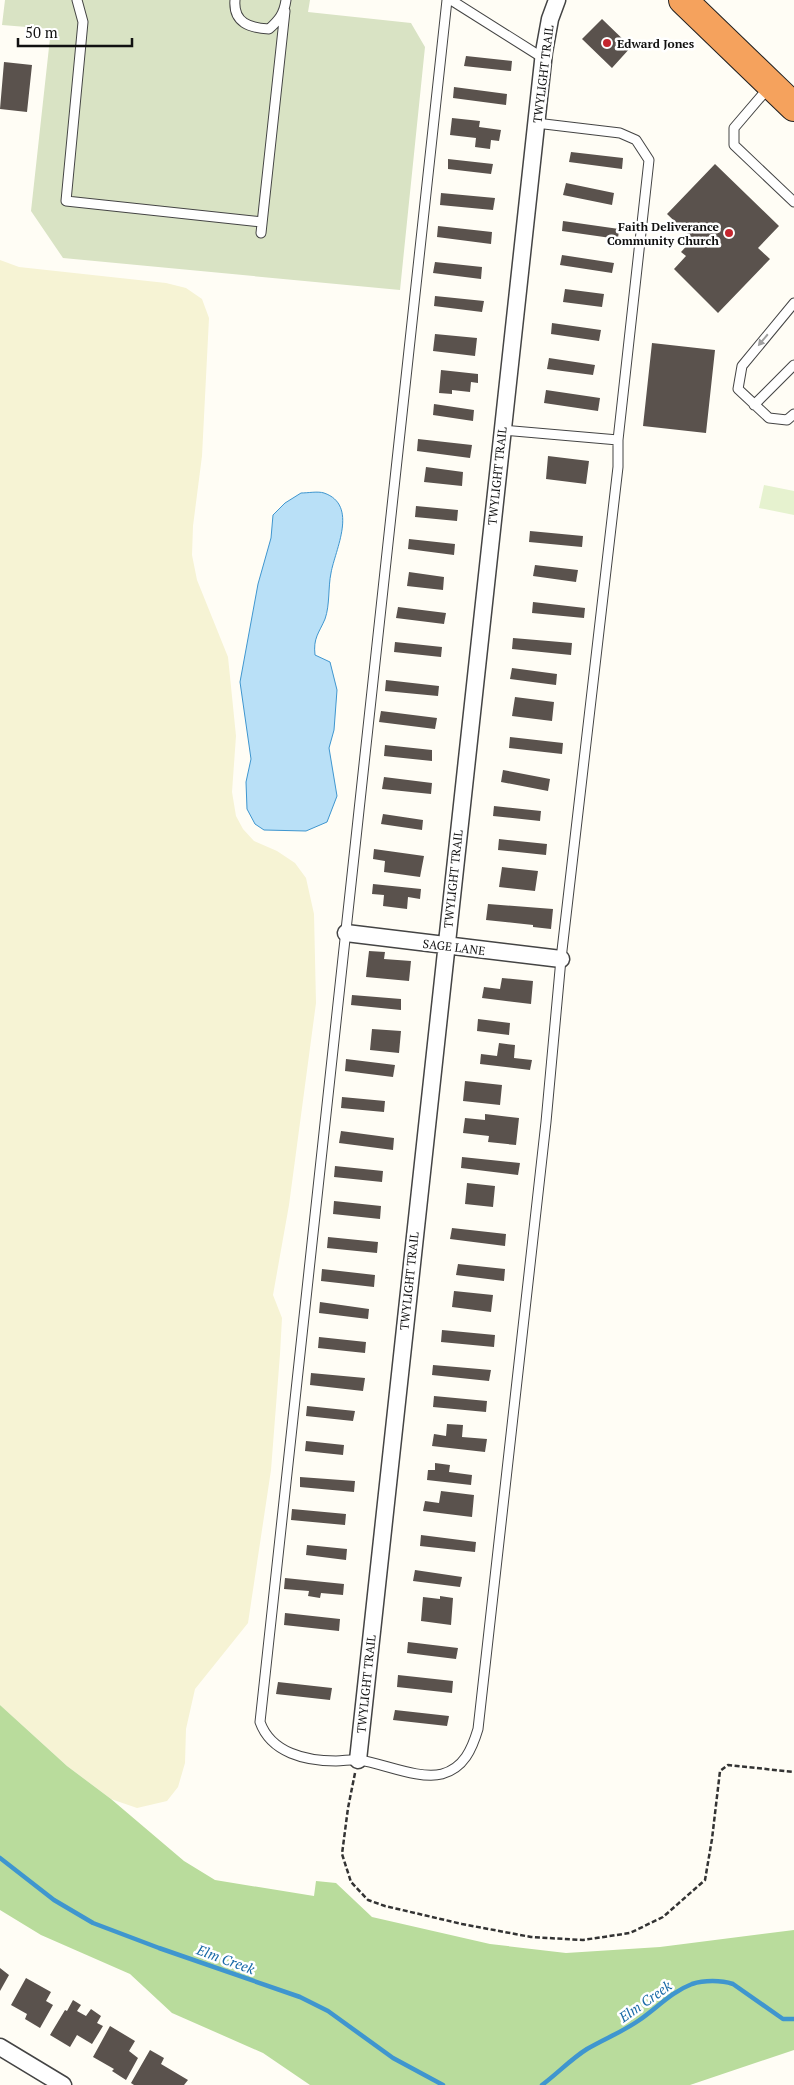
<svg xmlns="http://www.w3.org/2000/svg" width="794" height="2085" font-family="'PT Serif',serif">
<style>
.farmland{fill:#f6f3d4}
.forest{fill:#b9dc9c}
.cemetery{fill:#d9e3c4}
.pitch{fill:#e6f2cf}
.water{fill:#b9e0f7;stroke:#3f96cf}
.lines{fill:none;stroke-linecap:round;stroke-linejoin:round}
.stream{stroke:#3f96cf;stroke-width:4.5}
.building{fill:#5a524d}
.lane-casing{stroke:#444;stroke-width:11}
.street-casing{stroke:#444;stroke-width:19}
.highway-casing{stroke:#222;stroke-width:30}
.path{stroke:#333;stroke-width:2.5;stroke-dasharray:5 2.5;stroke-linecap:butt}
.lane{stroke:#fff;stroke-width:9}
.street{stroke:#fff;stroke-width:16}
.highway{stroke:#f5a25d;stroke-width:28}
.oneway{fill:#a0a0a0}
.poi-dot{fill:#c4262e;stroke:#fff;stroke-width:2}
.labels{text-anchor:middle;dominant-baseline:central;stroke-width:5;stroke-linejoin:round;paint-order:stroke}
.poi-label{font-size:12px;font-weight:bold;fill:#111;stroke:#fff;text-anchor:start}
.street-label{font-size:12px;fill:#111;stroke:#fff}
.water-label{font-size:14px;font-style:italic;fill:#1768a6;stroke:#fff}
</style>
<rect width="100%" height="100%" fill="#fffdf5"/>
<path class="farmland" d="M0 260 19 267 166 283 186 288 202 299 209 318 202 456 193 526 192 555 197 580 228 657 236 736 232 792 236 816 243 829 254 841 277 851 295 863 306 878 314 914 316 1003 289 1205 273 1295 282 1318 280 1354 271 1470 248 1623 195 1689 186 1729 185 1763 178 1787 167 1801 137 1808 111 1799 67 1766 0 1705Z"/>
<path class="forest" d="M0 1705 67 1766 111 1799 184 1861 215 1880 314 1896 316 1881 336 1883 372 1917 490 1944 566 1953 660 1947 794 1930V2050L690 2085H310L263 2053 172 2013 130 1974 41 1935 0 1910Z"/>
<path class="cemetery" d="M5 0H310L308 12 411 23 425 47 400 290 63 258 31 211 51 29 2 25Z"/>
<path class="pitch" d="M764 485 794 491V515L759 508Z"/>
<path class="water" d="M301 493C308 493 318 491 324 493 359 505 335 550 331 573 328 587 330 605 325 619 319 633 313 638 315 655L330 662 337 690 334 730 329 748 337 796 327 822 306 831 264 830 255 824 247 809 246 782 251 759 240 682 258 584 271 538 273 515 285 503Z"/>
<g class="lines">
<path class="stream" d="M0 1858 54 1900 93 1923 159 1948 300 1997 328 2011 393 2058 443 2085
M542 2085C558 2073 571 2059 587 2049 604 2039 622 2032 638 2021 656 2009 671 1992 692 1984 704 1980 721 1980 733 1984L783 2019H794"/>
</g>
<path class="building" d="M602 19 631 47 612 68 582 39Z
M466 56 512 61 511 71 464 66Z
M4 62 32 65 27 112 0 109Z
M454 87 507 94 506 105 453 98Z
M452 118 480 121 479 127 501 130 499 141 491 140 490 149 475 147 476 138 450 135Z
M571 152 623 158 622 169 569 162Z
M448 159 493 164 491 174 448 169Z
M715 164 779 226 758 248 770 259 718 313 674 269 686 256 681 252 693 239 667 214Z
M566 183 614 193 612 205 563 195Z
M441 193 495 198 493 210 440 205Z
M563 221 619 229 618 239 562 231Z
M438 226 492 232 491 244 437 237Z
M562 255 614 263 612 273 560 265Z
M435 262 482 267 481 279 433 273Z
M565 289 604 294 602 307 563 302Z
M435 296 484 301 482 312 434 306Z
M552 323 601 330 599 341 551 334Z
M435 334 477 338 475 356 433 351Z
M652 343 715 350 706 433 643 426Z
M549 358 595 365 593 375 547 369Z
M441 370 478 374V383L471 382 470 392 452 390V394L439 393Z
M546 390 600 398 598 411 544 403Z
M434 404 474 410 473 421 433 415Z
M418 439 472 445 470 458 417 451Z
M548 456 589 461 586 484 546 479Z
M426 467 463 472 462 486 424 482Z
M416 506 458 510 457 521 415 517Z
M530 531 583 536 582 547 529 542Z
M409 539 455 544 454 555 408 549Z
M535 565 578 570 576 582 533 576Z
M409 572 444 577 443 590 407 586Z
M533 602 585 608 584 618 532 613Z
M398 607 446 613 444 624 396 618Z
M513 638 572 643 571 655 512 649Z
M395 642 442 647 441 657 394 652Z
M512 668 557 674 556 685 510 679Z
M386 680 439 686 438 696 385 691Z
M515 697 554 702 552 721 512 716Z
M381 711 437 718 435 729 379 722Z
M510 737 563 743 562 754 509 748Z
M385 745 432 750V761L384 756Z
M503 770 550 779 548 791 501 782Z
M384 777 432 783 431 794 382 789Z
M494 806 541 811 540 821 493 816Z
M383 814 423 820 422 830 381 824Z
M499 839 547 844 546 855 498 850Z
M374 849 424 856 420 877 384 872 385 861 373 859Z
M502 867 538 871 535 891 499 887Z
M373 884 421 889 420 899 408 897 407 909 383 906 384 895 372 894Z
M488 904 553 909 551 929 533 927V925L486 920Z
M369 951 385 952 384 959 411 961 409 981 366 977Z
M502 978 533 981 531 1004 482 998 484 987 500 989Z
M352 995 401 999V1010L351 1005Z
M478 1019 510 1023 509 1035 477 1031Z
M372 1029 401 1031 399 1053 370 1050Z
M499 1043 515 1045 514 1058 532 1060 530 1070 480 1064 481 1054 497 1056Z
M346 1059 395 1065 393 1077 345 1071Z
M465 1081 502 1085 500 1105 463 1101Z
M342 1097 385 1101 384 1112 341 1108Z
M485 1114 519 1118 516 1145 488 1142 489 1136 463 1133 465 1118 485 1120Z
M341 1131 394 1138 393 1150 339 1143Z
M462 1157 520 1163 518 1175 461 1168Z
M335 1166 383 1171 382 1182 334 1177Z
M467 1183 495 1186 493 1207 465 1204Z
M334 1201 381 1206 380 1219 333 1214Z
M452 1228 506 1234 505 1246 450 1239Z
M328 1237 378 1242 377 1253 327 1248Z
M458 1264 505 1269 504 1281 456 1275Z
M322 1269 375 1275 374 1287 321 1281Z
M454 1291 493 1295 491 1312 452 1307Z
M320 1302 369 1309 368 1319 319 1313Z
M442 1330 495 1335 494 1347 441 1342Z
M319 1337 366 1342 365 1353 318 1348Z
M433 1365 491 1370 489 1381 432 1375Z
M311 1373 365 1378 363 1391 310 1385Z
M434 1396 487 1401 486 1412 433 1407Z
M307 1406 355 1411 353 1421 306 1416Z
M447 1424 463 1425 462 1437 487 1439 485 1452 432 1446 434 1434 446 1436Z
M306 1441 344 1445 343 1455 305 1451Z
M435 1463 450 1465 449 1472 472 1475 471 1485 427 1480 428 1470H435Z
M300 1477 355 1481 354 1492 300 1487Z
M441 1491 474 1495 472 1517 423 1511 425 1501 439 1503Z
M292 1509 346 1514 345 1525 291 1520Z
M421 1535 476 1542 475 1552 420 1546Z
M307 1545 347 1549 346 1560 306 1555Z
M415 1570 462 1577 460 1587 413 1581Z
M285 1578 344 1584 343 1595 321 1593 320 1598 308 1596 309 1591 284 1589Z
M440 1596 453 1598 451 1625 421 1621 423 1597 440 1599Z
M285 1613 340 1619 339 1631 284 1625Z
M408 1642 458 1648 456 1659 407 1653Z
M398 1675 453 1681 452 1693 397 1687Z
M278 1682 332 1688 330 1700 276 1694Z
M395 1710 449 1716 447 1726 393 1720Z
M0 1968 9 1975 0 1991Z
M26 1978 51 1992 46 2001 53 2005 40 2028 25 2019 27 2014 11 2005Z
M73 2000 81 2005 77 2011 86 2016 91 2009 101 2016 97 2023 103 2026 92 2044 77 2035 70 2047 50 2035 65 2010 67 2011Z
M110 2026 135 2041 129 2051 138 2058 126 2080 112 2071 114 2069 93 2057Z
M150 2050 164 2058 161 2064 188 2080 184 2085H134L131 2083Z"/>
<g class="lines">
<defs>
<path id="lane" d="M77 0 83 22 66 201 262 222
M235 0C233 23 250 28 269 29 279 20 284 14 286 0
M447 0 260 1722C271 1753 306 1761 336 1761 344 1761 352 1759 359 1760 382 1763 419 1780 442 1774 464 1768 472 1749 478 1729L546 1122 561 959 618 467V440L649 160 636 140 620 133 536 123
M451 0 543 58
M769 87 734 128V145L794 202
M261 233 285 11
M794 303 742 366 738 389 769 418 787 420 794 414
M754 405 794 365
M502 430 618 440"/>
<path id="street" d="M346 933 561 959
M358 1760 544 52 550 19 557 0
M0 2047 63 2085"/>
<path id="highway" d="M683 0 794 107"/>
</defs>
<use href="#lane" class="lane-casing"/>
<use href="#street" class="street-casing"/>
<use href="#highway" class="highway-casing"/>
<path class="path" d="M355 1773 348 1808 342 1854 351 1882 368 1900 385 1906 462 1924 531 1937 583 1940 630 1933 663 1917 705 1880 712 1839 720 1771 728 1765 794 1772"/>
<use href="#lane" class="lane"/>
<use href="#street" class="street"/>
<use href="#highway" class="highway"/>
</g>
<defs><path id="oneway-solid" d="M-6-.8H1V-3.2L6.5 0L1 3.2V.8H-6Z" transform="scale(1.25)"/></defs>
<use class="oneway" href="#oneway-solid" transform="translate(763 340) rotate(130)"/>
<g class="poi-dot">
<circle cx="607" cy="43" r="5"/>
<circle cx="729" cy="233" r="5"/>
</g>
<g class="labels">
<g class="poi-label">
<text x="617" y="43">Edward Jones</text>
<text x="719" y="226" text-anchor="end">Faith Deliverance<tspan x="719" dy="14">Community Church</tspan></text>
</g>
<g class="street-label">
<text transform="translate(543 74) rotate(-83)">TWYLIGHT TRAIL</text>
<text transform="translate(497 476) rotate(-84)">TWYLIGHT TRAIL</text>
<text transform="translate(453 879) rotate(-84)">TWYLIGHT TRAIL</text>
<text transform="translate(454 947) rotate(7)">SAGE LANE</text>
<text transform="translate(409 1281) rotate(-84)">TWYLIGHT TRAIL</text>
<text transform="translate(366 1684) rotate(-84)">TWYLIGHT TRAIL</text>
</g>
<g class="water-label">
<text transform="translate(226 1959) rotate(20)">Elm Creek</text>
<text transform="translate(645 2001) rotate(-35)">Elm Creek</text>
</g>
</g>
<path d="M18 38v8h114v-8" fill="none" stroke="#111111" stroke-width="2.5"/>
<text x="25" y="38" font-size="15" fill="#111111" stroke="#ffffff" stroke-width="4" paint-order="stroke">50 m</text>
</svg>
